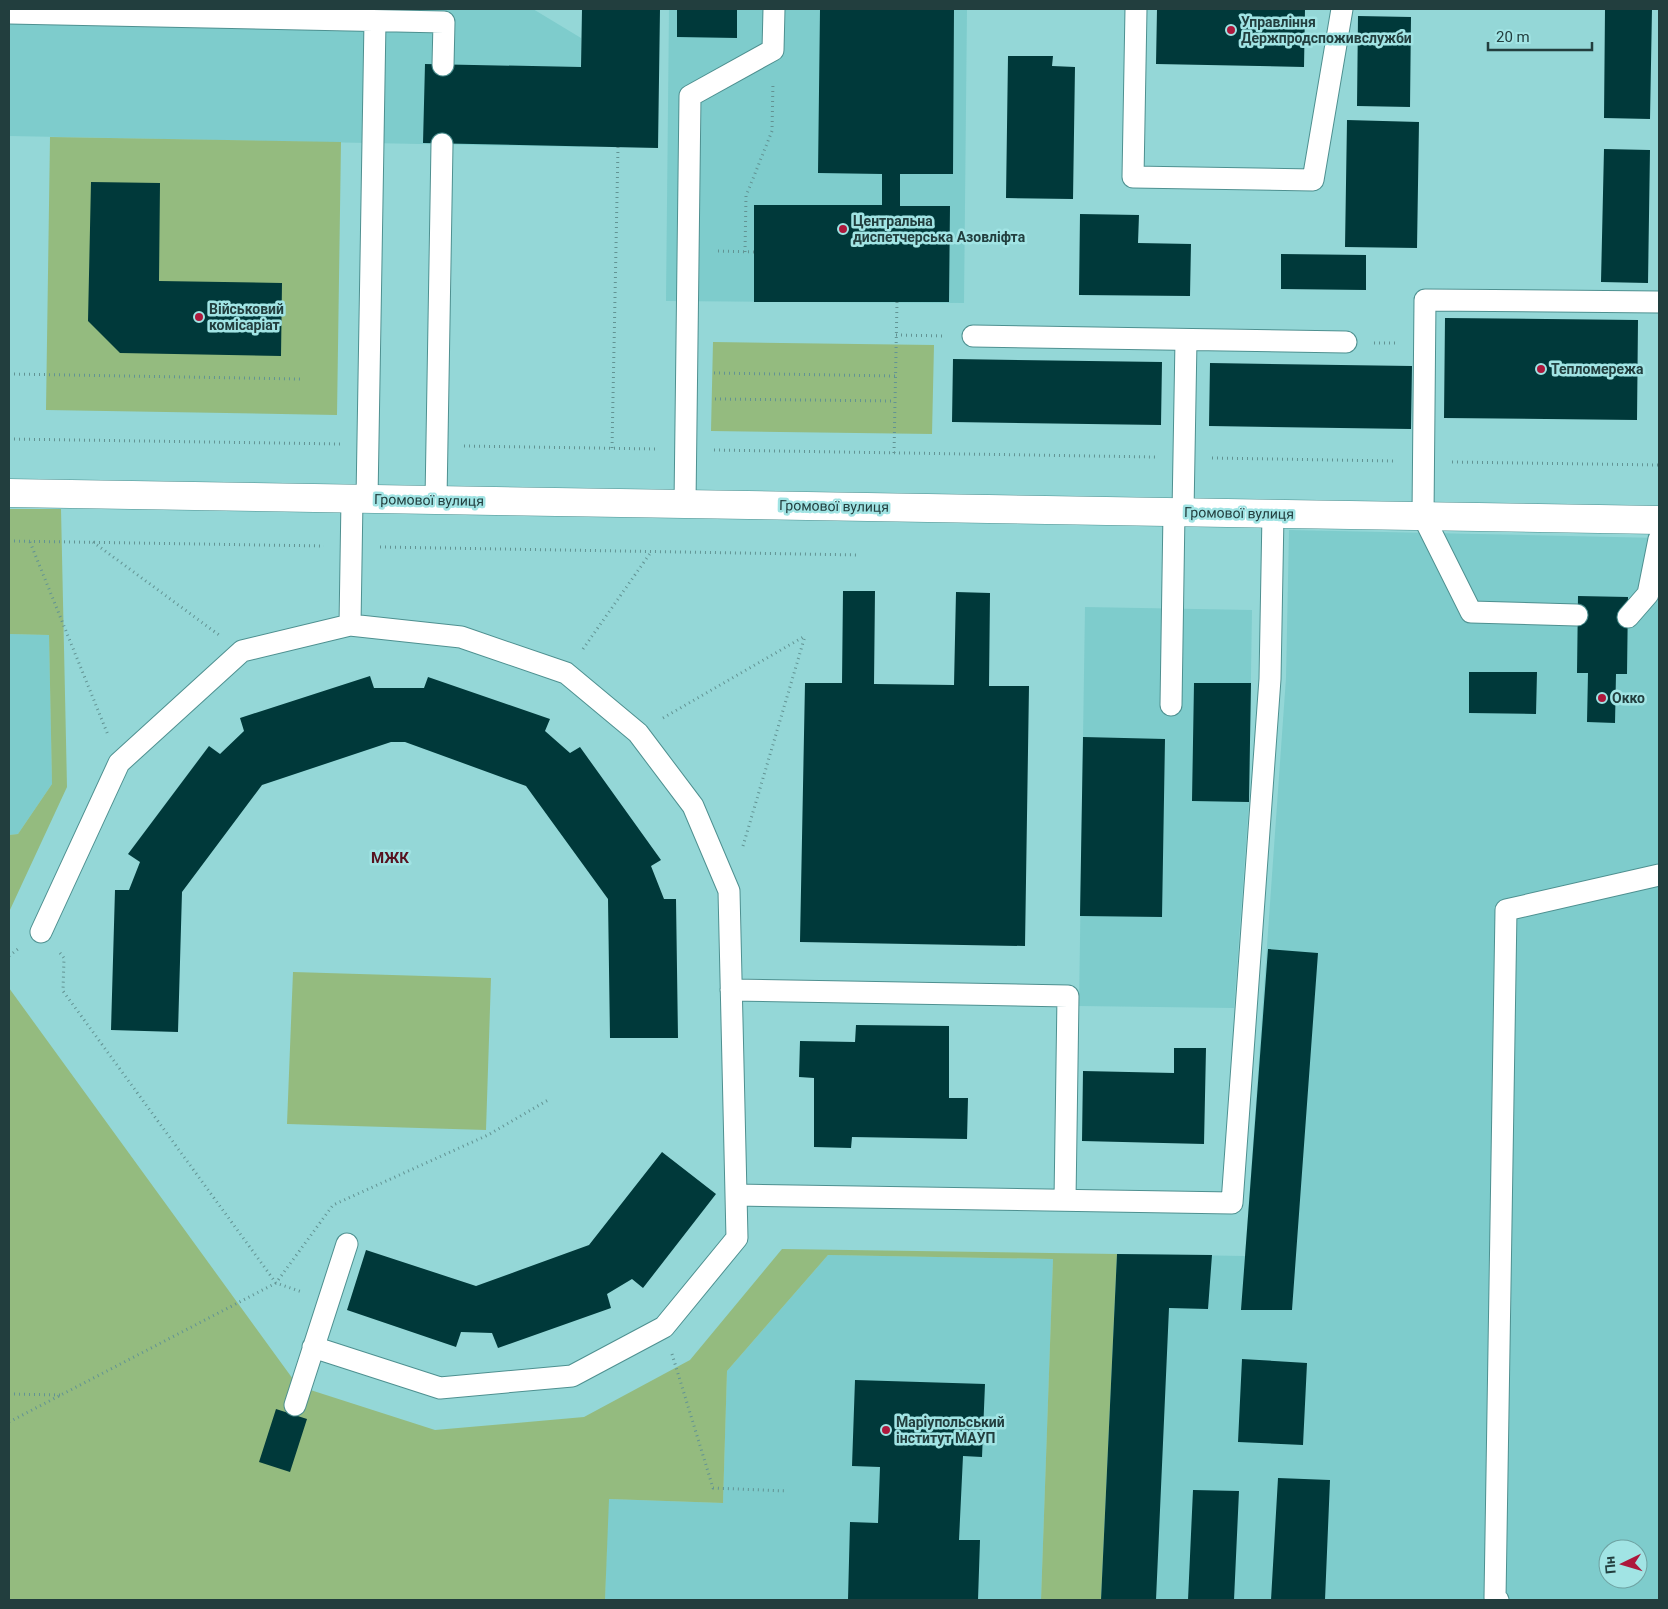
<svg xmlns="http://www.w3.org/2000/svg" width="1668" height="1609" font-family="Roboto,sans-serif">
<style>
.built{fill:#7ecccc;fill-rule:evenodd}
.green{fill:#94bb7f}
.building{fill:#00393a}
.lines{fill:none;stroke-linecap:round;stroke-linejoin:round}
.service-casing{stroke:#4e9090;stroke-width:23}
.tertiary-casing{stroke:#4e9090;stroke-width:29}
.path{stroke:#629393;stroke-width:3;stroke-dasharray:1 4;stroke-linecap:butt}
.service{stroke:#fff;stroke-width:21}
.tertiary{stroke:#fff;stroke-width:28}
.poi-dot{fill:#ad183c;stroke:#a1e4e4;stroke-width:2}
.labels{text-anchor:middle;dominant-baseline:central;stroke-width:5;stroke-linejoin:round;paint-order:stroke}
.poi-label{font-size:14px;font-weight:bold;fill:#223e3e;stroke:#a1e4e4;text-anchor:start}
.street-label{font-size:14px;fill:#223e3e;stroke:#a1e4e4}
.neighbourhood-label{font-size:15px;font-weight:bold;fill:#57121f;stroke:#a1e4e4}
</style>
<rect width="100%" height="100%" fill="#94d7d7"/>
<path class="built" d="M9 9H533L581 38 580 147 9 136Z
M669 9H967L964 303 666 301Z
M1289 530 1659 538V1600H1101L1117 1254 1245 1256 1286 678ZM1608 1549H1638V1579H1608Z
M1085 607 1252 610 1249 802 1234 1008 1079 1006Z
M9 634 49 635 52 784 18 834 9 835Z
M828 1255 1053 1259 1041 1600H605L608 1499 723 1503 727 1371Z"/>
<path class="green" d="M50 137 341 142 337 415 46 410Z
M713 342 934 345 932 434 711 431Z
M9 509H61L67 787 9 912V835L18 834 52 784 49 635 9 634Z
M293 972 491 978 486 1130 287 1124Z
M9 988 298 1386 435 1430 584 1417 690 1360 782 1249 1117 1254 1101 1600H1041L1053 1259 828 1255 727 1371 723 1503 609 1499 605 1600H9Z"/>
<path class="building" d="M582 9H660L658 148 423 143 425 64 581 67Z
M677 9H737V38L677 37Z
M820 9H954L953 174H900V206H950L949 302H754V205H882V174L818 173Z
M1157 9H1305L1304 67 1156 64Z
M1605 9H1652L1650 119 1604 118Z
M1358 16 1411 17 1410 107 1357 106Z
M1008 56H1053L1052 66 1075 67 1073 199 1006 198Z
M1347 120 1419 122 1417 248 1345 247Z
M1604 149 1650 150 1648 283 1601 282Z
M91 182 160 183 159 281 282 283 281 356 120 353 88 321Z
M1080 214 1139 215 1138 243 1191 244 1190 296 1079 295Z
M1281 254 1366 255V290L1281 289Z
M1445 318 1638 320 1637 420 1444 418Z
M953 359 1162 362 1161 425 952 422Z
M1210 363 1412 366 1411 429 1209 426Z
M843 591H875L874 684 954 685 956 592 990 593 989 686H1029L1025 946 800 942 805 683H842Z
M1578 596 1628 597 1627 674H1616L1615 723 1587 722 1588 673H1577Z
M1469 672H1537L1536 714 1469 713Z
M370 676 374 688H424L428 677 550 719 545 731 570 753 580 747 661 860 651 866 664 899H676L678 1038H610L608 899 526 786 405 742H391L262 785 182 892 178 1032 111 1030 115 890H129L140 862 128 854 209 746 220 754 244 731 240 718Z
M1194 683H1251L1249 802 1192 801Z
M1083 737 1165 739 1162 917 1080 916Z
M1268 949 1318 953 1292 1310H1241Z
M856 1025 949 1026V1098H968L967 1139 852 1137 851 1148 814 1147V1078L799 1077 800 1041 855 1042Z
M1174 1048H1206L1204 1144 1082 1141 1083 1071 1174 1073Z
M662 1152 716 1194 643 1288 632 1279 607 1294 611 1308 498 1348 492 1333 461 1332 456 1347 347 1310 366 1250 476 1286 589 1245Z
M1117 1254 1212 1255 1208 1309 1169 1308 1156 1600H1101Z
M1242 1359 1307 1363 1303 1445 1238 1442Z
M855 1380 985 1384 982 1457 963 1456 959 1540H980L978 1600H848L850 1522 878 1523 880 1467 852 1466Z
M276 1409 307 1419 290 1472 259 1462Z
M1278 1478 1330 1480 1325 1600H1271Z
M1193 1490 1239 1491 1234 1600H1188Z"/>
<g class="lines">
<defs>
<path id="service" d="M1136 9 1133 177 1313 180 1342 9
M9 13 444 22 443 65
M973 336 1346 342
M367 499 375 21
M436 500 442 144
M685 504 690 96 773 50 774 9
M1183 512 1186 340
M1577 615 1471 612 1423 516 1425 300 1659 302
M1628 617 1648 594 1659 539
M350 625 352 499
M1171 705 1174 512
M41 932 119 763 242 651 350 625 461 637 566 673 638 733 693 806 729 891 737 1238 664 1327 572 1376 440 1388 313 1347
M731 990 1068 996 1065 1200
M736 1195 1232 1203 1270 679 1273 514
M295 1405 347 1244
M1498 1600 1495 1598 1506 910 1659 875"/>
<path id="tertiary" d="M9 493 1659 520"/>
</defs>
<use href="#service" class="service-casing"/>
<use href="#tertiary" class="tertiary-casing"/>
<path class="path" d="M718 251 754 252
M745 252 746 196 772 131 773 82
M896 335 946 336
M1374 343H1396
M714 373 896 376
M9 374 301 379
M715 399 895 401
M9 439 341 444
M464 446 658 449
M612 448 618 147
M714 450 1155 457
M894 453 897 302
M1212 458 1395 461
M1452 462 1659 465
M9 541 324 546
M30 542 108 735
M93 542 219 635
M380 547 859 555
M583 649 651 552
M663 718 805 636
M743 846 805 636
M60 953 64 958 63 991 276 1283 302 1292
M9 956 18 949
M672 1354 713 1488 787 1491
M9 1394 61 1395
M9 1422 276 1283 333 1205 488 1135 548 1100"/>
<use href="#service" class="service"/>
<use href="#tertiary" class="tertiary"/>
</g>
<g class="poi-dot">
<circle cx="1231" cy="30" r="5"/>
<circle cx="843" cy="229" r="5"/>
<circle cx="199" cy="317" r="5"/>
<circle cx="1541" cy="369" r="5"/>
<circle cx="1602" cy="698" r="5"/>
<circle cx="886" cy="1430" r="5"/>
</g>
<g class="labels">
<g class="poi-label">
<text x="1241" y="22">Управління<tspan x="1241" dy="16">Держпродспоживслужби</tspan></text>
<text x="853" y="221">Центральна<tspan x="853" dy="16">диспетчерська Азовліфта</tspan></text>
<text x="209" y="309">Військовий<tspan x="209" dy="16">комісаріат</tspan></text>
<text x="1551" y="369">Тепломережа</text>
<text x="1612" y="698">Окко</text>
<text x="896" y="1422">Маріупольський<tspan x="896" dy="16">інститут МАУП</tspan></text>
</g>
<g class="street-label">
<text transform="translate(429 500) rotate(1)">Громової вулиця</text>
<text transform="translate(834 506) rotate(1)">Громової вулиця</text>
<text transform="translate(1239 513) rotate(1)">Громової вулиця</text>
</g>
<g class="neighbourhood-label">
<text x="390" y="858">МЖК</text>
</g>
</g>
<rect width="1668" height="1609" fill="none" stroke="#223e3e" stroke-width="20"/>
<g transform="translate(1623 1564) rotate(265)"><circle r="24" fill="#a1e4e4" stroke="#6ea2a2"/>
<path d="M0-4L9 19L0 12L-9 19Z" fill="#ad183c"/>
<text y="-8" font-size="14" font-weight="bold" text-anchor="middle" fill="#223e3e">Пн</text>
</g>
<path d="M1488 42v8h104v-8" fill="none" stroke="#223e3e" stroke-width="2.5"/>
<text x="1496" y="42" font-size="15" fill="#223e3e" stroke="#a1e4e4" stroke-width="4" paint-order="stroke">20 m</text>
</svg>
